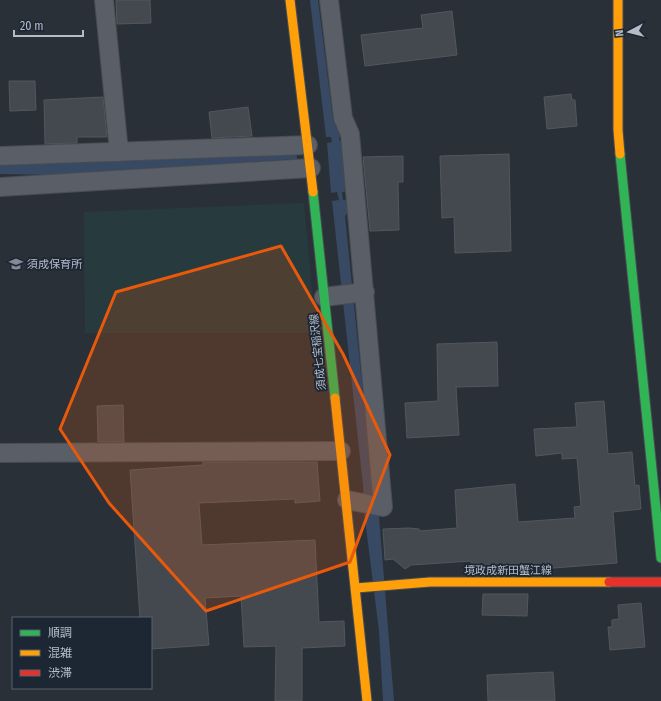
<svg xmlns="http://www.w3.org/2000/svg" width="661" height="701" font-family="'Fira Sans Condensed','Noto Sans JP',sans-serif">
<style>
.green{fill:#273a3e}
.water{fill:#384963}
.building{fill:#444950;stroke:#52575f}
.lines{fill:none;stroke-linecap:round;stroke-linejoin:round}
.street-casing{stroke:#484c53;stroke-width:20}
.fast-casing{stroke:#484c53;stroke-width:11}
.slow-casing{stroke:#484c53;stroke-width:11}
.jam-casing{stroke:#484c53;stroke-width:11}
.street{stroke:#5a5e66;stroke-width:18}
.fast{stroke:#30b455;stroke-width:9}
.slow{stroke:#ff9f0a;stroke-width:9}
.jam{stroke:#e5322d;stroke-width:9}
.marked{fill:#e8590c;fill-opacity:0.2;stroke:#e8590c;stroke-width:3;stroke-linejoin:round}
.labels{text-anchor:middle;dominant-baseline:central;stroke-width:3.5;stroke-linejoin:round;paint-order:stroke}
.poi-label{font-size:11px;fill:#b4bcc9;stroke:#1d2633;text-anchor:start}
.street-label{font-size:11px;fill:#b4bcc9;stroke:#1d2633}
</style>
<rect width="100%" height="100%" fill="#2a3038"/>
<path class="green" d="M304 203 316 333H85L84 212Z"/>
<path class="water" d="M310 0H318L333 120 340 135 339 141 345 140 350 191 342 192 343 200 350 199 351 208 345 216 372 483 379 517 394 701H383L379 631 364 511 363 485 332 201 339 200 337 192 331 193 327 143 332 142 331 137H326Z
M296 150 297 159 53 175 0 174V164Z"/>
<path class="building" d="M116 0H150L151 23 117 24Z
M452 11 457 55 365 66 361 35 423 28 421 15Z
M9 81H35L36 110 10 111Z
M571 94 572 100H575L577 126 547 129 544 97Z
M103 97 107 137H77V143L45 144 44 100Z
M248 107 252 136 212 138 209 112Z
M509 154 511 251 455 253 454 217 442 218 440 156Z
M403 156V182H398L399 230 370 231 363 157Z
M497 342 498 386 456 387 459 435 407 438 405 403 438 401 437 344Z
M604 401 608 454 632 452 635 486 639 485 641 509 613 512 617 563 528 570H484V566L471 567V561L411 565 405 569 393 559 385 560 383 529 409 528 419 529 420 531 457 528 455 490 515 484 518 522 575 518 574 507 581 506 577 458 562 459V453L536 456 534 429 577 427 575 403Z
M123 405 124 442H98L97 406Z
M203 462H317L320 501 295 503V499L199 503 202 545 315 540 319 622 344 621 345 646 302 648V701H275L276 646 244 647 241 596 205 598 209 645 151 649V618H140L130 470 203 465Z
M483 594H528L527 616 482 615Z
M641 603 645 647 610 650 608 627H612V620L619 619 618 605Z
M553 672 555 701H488L487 675Z"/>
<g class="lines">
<defs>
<path id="street" d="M104 0 119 152
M329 0 343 118 350 134 383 507 347 500
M0 156 308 145
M0 187 311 168
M324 297 365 292
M0 453 341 451"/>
<path id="fast" d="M620 154 661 558
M313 192 335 398"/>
<path id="slow" d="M290 0 313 192
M618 0V130L620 154
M335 398 367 701
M356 588 430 582H609"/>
<path id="jam" d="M609 582H661"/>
</defs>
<use href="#street" class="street-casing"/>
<use href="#fast" class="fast-casing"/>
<use href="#slow" class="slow-casing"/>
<use href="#jam" class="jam-casing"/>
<use href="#street" class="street"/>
<use href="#fast" class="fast"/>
<use href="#slow" class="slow"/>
<use href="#jam" class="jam"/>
</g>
<path class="marked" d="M281 246 343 354 390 455 350 562 206 611 109 503 60 429 116 292Z"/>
<defs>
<symbol id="school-bare" viewBox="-9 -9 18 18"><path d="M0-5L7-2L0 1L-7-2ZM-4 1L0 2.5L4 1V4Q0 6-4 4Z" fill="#848b96" stroke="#1d2633" stroke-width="2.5" paint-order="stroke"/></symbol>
</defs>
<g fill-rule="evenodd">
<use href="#school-bare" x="6" y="254" width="20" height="20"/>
</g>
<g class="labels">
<g class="poi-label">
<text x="27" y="264">須成保育所</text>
</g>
<g class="street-label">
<text transform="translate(318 352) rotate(-96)">須成七宝稲沢線</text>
<text x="508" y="570">境政成新田蟹江線</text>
</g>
</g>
<rect x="12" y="617" width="140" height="72" fill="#1d2633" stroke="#59626f"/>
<rect x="20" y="630" width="20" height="6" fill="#30b455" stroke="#59626f"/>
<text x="48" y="637" font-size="12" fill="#b4bcc9">順調</text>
<rect x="20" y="650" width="20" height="6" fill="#ff9f0a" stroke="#59626f"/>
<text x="48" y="657" font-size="12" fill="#b4bcc9">混雑</text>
<rect x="20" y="670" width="20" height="6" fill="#e5322d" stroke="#59626f"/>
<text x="48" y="677" font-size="12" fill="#b4bcc9">渋滞</text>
<g transform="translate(629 32) rotate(263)" stroke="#1d2633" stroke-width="3" paint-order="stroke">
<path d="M0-3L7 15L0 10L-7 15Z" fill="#b4bcc9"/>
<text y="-6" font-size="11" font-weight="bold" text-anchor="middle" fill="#b4bcc9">N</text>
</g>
<path d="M14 30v6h69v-6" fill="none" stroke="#b4bcc9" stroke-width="2"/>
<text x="20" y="30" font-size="12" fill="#b4bcc9" stroke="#1d2633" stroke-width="3" paint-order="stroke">20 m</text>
</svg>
